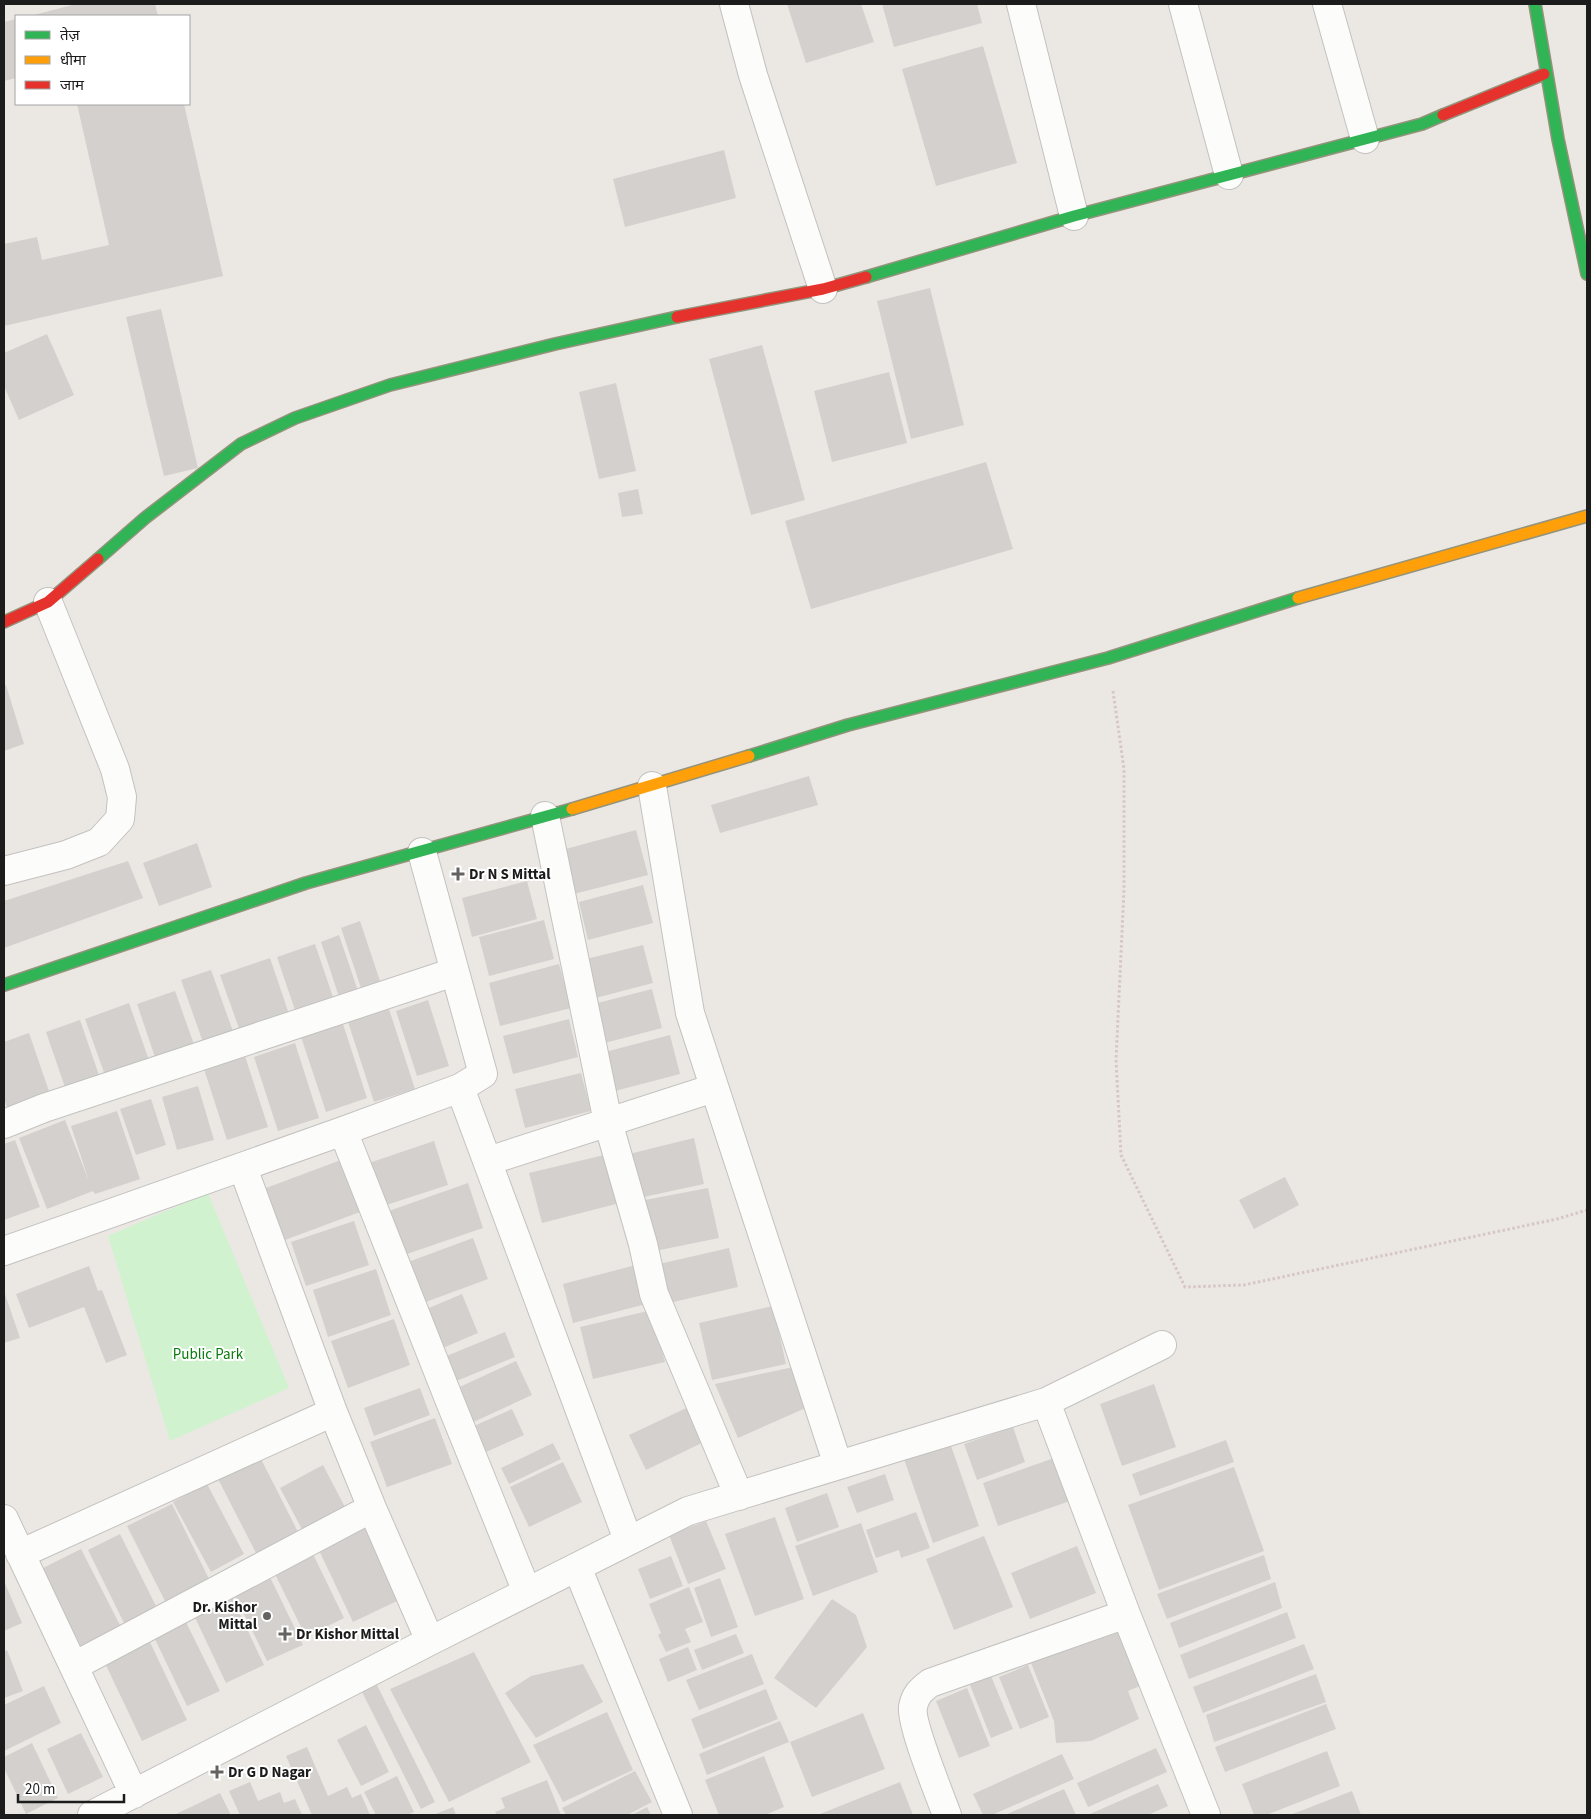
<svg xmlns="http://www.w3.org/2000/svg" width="1591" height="1819" font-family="'Source Sans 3','Noto Sans Devanagari',sans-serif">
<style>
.park{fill:#d1f2cf}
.building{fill:#d3d0cd}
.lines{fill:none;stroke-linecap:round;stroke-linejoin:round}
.street-casing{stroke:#c3c2c0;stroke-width:30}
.fast-casing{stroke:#94937c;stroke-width:14}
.slow-casing{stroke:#94937c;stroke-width:14}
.jam-casing{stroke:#94937c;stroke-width:14}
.path{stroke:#d6c6c4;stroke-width:3;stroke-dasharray:2.5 2.5;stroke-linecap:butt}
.street{stroke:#fcfcfb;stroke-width:28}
.fast{stroke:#30b455;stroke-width:11}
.slow{stroke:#ff9f0a;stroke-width:11}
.jam{stroke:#e5322d;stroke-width:11}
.poi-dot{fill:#646362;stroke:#fff;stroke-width:2}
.labels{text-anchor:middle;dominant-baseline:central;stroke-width:4;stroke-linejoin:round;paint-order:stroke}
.poi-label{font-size:15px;font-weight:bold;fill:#1c1c1c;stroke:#fff;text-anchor:start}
.park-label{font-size:15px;fill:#097b0c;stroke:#fff}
</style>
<rect width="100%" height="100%" fill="#ebe8e4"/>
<path class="park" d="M208 1193 289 1388 170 1441 108 1236Z"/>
<path class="building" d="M76 4H155L158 16H30Z
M787 4H861L874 42 806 63Z
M882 4H977L982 23 894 47Z
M16 19V78L4 81V22Z
M983 46 1017 163 936 186 902 69Z
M77 104H184L223 276 4 326V244L37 237 42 260 109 245Z
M724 150 736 198 625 227 613 179Z
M930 288 964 425 911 439 877 301Z
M161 309 198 468 164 476 126 317Z
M47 334 74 395 19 420 4 386V353Z
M762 345 805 500 751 515 709 359Z
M889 372 907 443 832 462 814 391Z
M616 383 636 471 599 479 579 392Z
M986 462 1013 549 811 609 785 521Z
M638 489 643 514 622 517 618 493Z
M4 685H6L24 744 4 751Z
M809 776 818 805 720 833 711 805Z
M636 830 648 875 570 895 558 851Z
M197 843 212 887 159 906 143 863Z
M128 861 143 898 4 948V901Z
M527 881 537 919 472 937 462 898Z
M643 885 653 923 588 940 579 902Z
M544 920 554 959 489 976 479 937Z
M360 921 380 981 361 988 341 928Z
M339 935 359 994 340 1000 321 942Z
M315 944 335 1003 297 1016 277 957Z
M643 945 653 983 588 1000 578 961Z
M270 958 290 1017 241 1034 220 975Z
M559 964 571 1008 500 1026 489 983Z
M211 970 235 1037 205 1048 181 980Z
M652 989 662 1028 597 1045 586 1006Z
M175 991 196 1050 157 1063 137 1004Z
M428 1000 449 1066 417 1076 396 1011Z
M129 1003 151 1066 107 1081 85 1019Z
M389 1009 415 1089 374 1102 348 1022Z
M569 1019 578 1057 513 1074 503 1036Z
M80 1020 102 1084 68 1096 46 1032Z
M343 1024 367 1098 326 1112 301 1037Z
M29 1033 51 1097 8 1111 4 1098V1042Z
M670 1035 680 1074 615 1091 605 1052Z
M295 1043 319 1118 278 1131 254 1057Z
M244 1053 268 1127 227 1140 203 1066Z
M581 1073 591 1111 525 1128 515 1089Z
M198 1086 214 1140 177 1150 162 1097Z
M151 1099 166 1145 136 1155 120 1109Z
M117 1111 140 1179 95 1194 93 1191 47 1209 19 1138 65 1120 89 1181 71 1126Z
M694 1138 704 1184 639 1198 629 1154Z
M15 1140 40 1207 4 1220V1144Z
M434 1141 448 1185 380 1207 366 1164Z
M604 1155 616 1204 542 1223 529 1173Z
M341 1160 360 1212 285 1240 266 1188Z
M1285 1177 1299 1205 1254 1229 1239 1200Z
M468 1183 483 1228 401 1256 386 1212Z
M708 1188 719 1238 655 1251 645 1200Z
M354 1221 369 1265 306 1286 291 1242Z
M473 1238 488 1279 423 1303 408 1262Z
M729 1248 738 1287 669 1303 659 1264Z
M636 1265 646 1304 573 1323 563 1284Z
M89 1266 98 1291 102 1290 127 1355 106 1363 84 1307 29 1328 16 1294Z
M376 1269 391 1315 328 1337 313 1290Z
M4 1291 20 1338 4 1343Z
M462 1294 478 1333 438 1350 422 1311Z
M773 1306 786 1364 712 1380 699 1323Z
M652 1310 665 1362 593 1379 580 1327Z
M394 1319 410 1365 348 1388 331 1341Z
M505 1332 515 1357 454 1382 444 1357Z
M516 1361 532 1395 467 1425 451 1391Z
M798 1366 808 1407 738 1438 715 1384Z
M1154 1384 1176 1447 1122 1466 1100 1404Z
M420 1388 430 1415 374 1436 364 1408Z
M697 1403 714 1437 646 1470 629 1435Z
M512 1409 524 1435 477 1456 465 1430Z
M435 1418 452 1464 387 1487 370 1442Z
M1013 1427 1025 1462 977 1480 964 1444Z
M1226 1440 1234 1462 1140 1496 1132 1474Z
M553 1443 561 1459 509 1484 501 1468Z
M950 1443 979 1526 933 1543 904 1459Z
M258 1453 298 1532 256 1553 216 1475Z
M1054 1458 1070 1501 998 1526 983 1483Z
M563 1462 582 1502 529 1527 510 1487Z
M323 1465 347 1511 304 1533 280 1488Z
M1234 1467 1264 1551 1159 1590 1128 1505Z
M885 1474 894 1500 857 1513 847 1487Z
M207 1484 244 1554 211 1572 173 1502Z
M827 1493 839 1527 797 1542 785 1508Z
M172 1504 209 1579 165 1601 127 1526Z
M916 1512 930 1548 901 1558 899 1550 876 1558 866 1530Z
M775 1517 804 1599 755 1616 725 1534Z
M706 1521 726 1569 688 1584 669 1535Z
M861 1523 878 1572 813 1596 795 1546Z
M363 1524 399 1600 353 1622 317 1546Z
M120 1534 157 1608 125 1625 88 1550Z
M984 1536 1013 1607 954 1630 926 1559Z
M1077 1546 1096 1593 1030 1619 1011 1573Z
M81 1549 123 1631 83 1651 41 1569Z
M311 1550 344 1618 306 1637 272 1568Z
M1264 1555 1271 1579 1167 1619 1157 1594Z
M671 1556 683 1586 650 1599 638 1569Z
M267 1571 303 1645 267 1661 231 1587Z
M720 1578 738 1627 711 1637 694 1588Z
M4 1581 22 1623 4 1631Z
M1275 1582 1282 1608 1179 1648 1170 1623Z
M689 1587 703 1622 685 1629 691 1642 666 1652 658 1635 661 1633 649 1604Z
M228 1589 264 1665 226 1683 190 1607Z
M832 1599 856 1615 867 1647 816 1708 774 1678Z
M1287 1612 1296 1638 1189 1679 1180 1655Z
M184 1618 220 1691 187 1706 152 1633Z
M1120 1632 1142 1685 1128 1691 1139 1719 1091 1741 1056 1743 1054 1721 1031 1663Z
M736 1634 744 1653 702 1670 694 1650Z
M148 1638 187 1720 142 1741 103 1659Z
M1304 1644 1314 1669 1203 1713 1193 1687Z
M688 1647 697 1670 668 1682 659 1659Z
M7 1650 23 1691 4 1698V1652Z
M474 1652 531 1762 449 1802 390 1689Z
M752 1654 764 1684 699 1710 686 1680Z
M583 1664 603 1702 536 1738 505 1693 531 1676Z
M1028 1665 1049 1717 1020 1729 999 1677Z
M1316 1674 1326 1702 1214 1742 1206 1715Z
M991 1676 1013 1729 991 1738 970 1685Z
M375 1681 435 1802 421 1809 360 1688Z
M44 1686 61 1723 4 1751V1705Z
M967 1688 990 1746 959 1758 936 1701Z
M766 1689 778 1719 703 1749 691 1719Z
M1326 1704 1336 1729 1225 1772 1215 1747Z
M607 1712 633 1770 563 1802 533 1745Z
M863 1713 885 1769 812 1797 790 1742Z
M780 1721 789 1742 707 1775 699 1754Z
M366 1725 389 1772 361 1786 337 1740Z
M81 1733 103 1777 68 1794 47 1749Z
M32 1743 58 1798 26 1814 4 1768V1757Z
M307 1747 328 1796 347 1787 352 1798 361 1794 370 1815H312L286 1756Z
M1156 1748 1167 1772 1088 1807 1077 1783Z
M1327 1751 1340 1786 1266 1815H1254L1242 1784Z
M1062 1754 1074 1779 992 1815H983L973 1794Z
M764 1756 784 1807 765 1815H719L705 1780Z
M635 1771 652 1802 627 1815H566L562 1808Z
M397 1776 414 1812 407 1815H376L364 1792Z
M547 1780 561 1815H497L495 1812 505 1808 501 1798Z
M250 1782 258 1801 280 1792 284 1803 295 1799 302 1815H240L229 1791Z
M900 1782 913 1815H820V1814Z
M1158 1784 1168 1806 1148 1815H1091L1090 1814Z
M1064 1789 1076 1815H1005Z
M1352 1791 1361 1815H1290Z
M220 1793 231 1815H174Z
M453 1807 456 1815H433Z
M647 1807 651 1815H632Z"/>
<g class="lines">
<defs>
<path id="street" d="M734 4 753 75 823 289
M1021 4 1074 216
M1183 4 1229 175
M1327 4 1365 139
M652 786 690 1013 838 1465
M545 816 608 1122 643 1244 654 1294 739 1496
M4 871 66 855 99 842 120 819 122 797 115 769 48 602
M460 1088 628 1540
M4 1124 44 1108 454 972
M343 1131 449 1399 527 1592
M488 1161 714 1088
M243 1168 333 1412 372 1508 430 1641
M4 1251 343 1131 460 1088 483 1074 422 852
M1046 1402 1126 1614 1206 1815
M4 1519 134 1794
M20 1554 333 1412
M577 1567 678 1815
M74 1666 372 1508
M92 1815 430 1641 688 1511 1046 1402 1162 1345
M947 1815C940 1796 910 1722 913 1707 915 1695 921 1690 930 1683L1126 1614"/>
<path id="fast" d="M1535 4 1558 139 1587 274
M866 277 1074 216 1422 124 1443 115
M98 559 145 518 241 444 295 418 390 385 555 344 677 317
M749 756 848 725 1108 658 1298 598
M4 985 306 883 572 809"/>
<path id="slow" d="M1298 598 1587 516
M572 809 749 756"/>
<path id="jam" d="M1443 115 1544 74
M677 317 823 289 866 277
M4 622 48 602 98 559"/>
</defs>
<use href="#street" class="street-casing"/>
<use href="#fast" class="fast-casing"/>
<use href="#slow" class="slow-casing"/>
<use href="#jam" class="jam-casing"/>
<path class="path" d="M1113 691 1124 769V890L1116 1060 1121 1155 1185 1287 1244 1285 1557 1219 1587 1210"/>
<use href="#street" class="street"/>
<use href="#fast" class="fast"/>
<use href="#slow" class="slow"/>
<use href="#jam" class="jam"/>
</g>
<g class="poi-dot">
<path d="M455.5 866.5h5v5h5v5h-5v5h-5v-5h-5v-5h5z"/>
<circle cx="267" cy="1616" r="5"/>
<path d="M282.5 1626.5h5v5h5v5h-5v5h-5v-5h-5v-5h5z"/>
<path d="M214.5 1764.5h5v5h5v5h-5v5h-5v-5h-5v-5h5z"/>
</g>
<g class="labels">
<g class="poi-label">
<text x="469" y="874">Dr N S Mittal</text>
<text x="257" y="1607" text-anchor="end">Dr. Kishor<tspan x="257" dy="17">Mittal</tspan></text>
<text x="296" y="1634">Dr Kishor Mittal</text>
<text x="228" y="1772">Dr G D Nagar</text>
</g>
<g class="park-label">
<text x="208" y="1354">Public Park</text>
</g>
</g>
<rect width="1591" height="1819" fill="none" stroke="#1c1c1c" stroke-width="10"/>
<rect x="15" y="15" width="175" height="90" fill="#ffffff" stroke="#a4a4a4"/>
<rect x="25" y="31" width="25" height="8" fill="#30b455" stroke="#a4a4a4"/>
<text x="60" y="40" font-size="15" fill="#1c1c1c">तेज़</text>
<rect x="25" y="56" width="25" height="8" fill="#ff9f0a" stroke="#a4a4a4"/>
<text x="60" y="65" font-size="15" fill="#1c1c1c">धीमा</text>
<rect x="25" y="81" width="25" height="8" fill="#e5322d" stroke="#a4a4a4"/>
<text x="60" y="90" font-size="15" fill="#1c1c1c">जाम</text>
<path d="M18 1794v8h106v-8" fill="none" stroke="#1c1c1c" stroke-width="2.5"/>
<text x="25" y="1794" font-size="15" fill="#1c1c1c" stroke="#ffffff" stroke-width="4" paint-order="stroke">20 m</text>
</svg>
